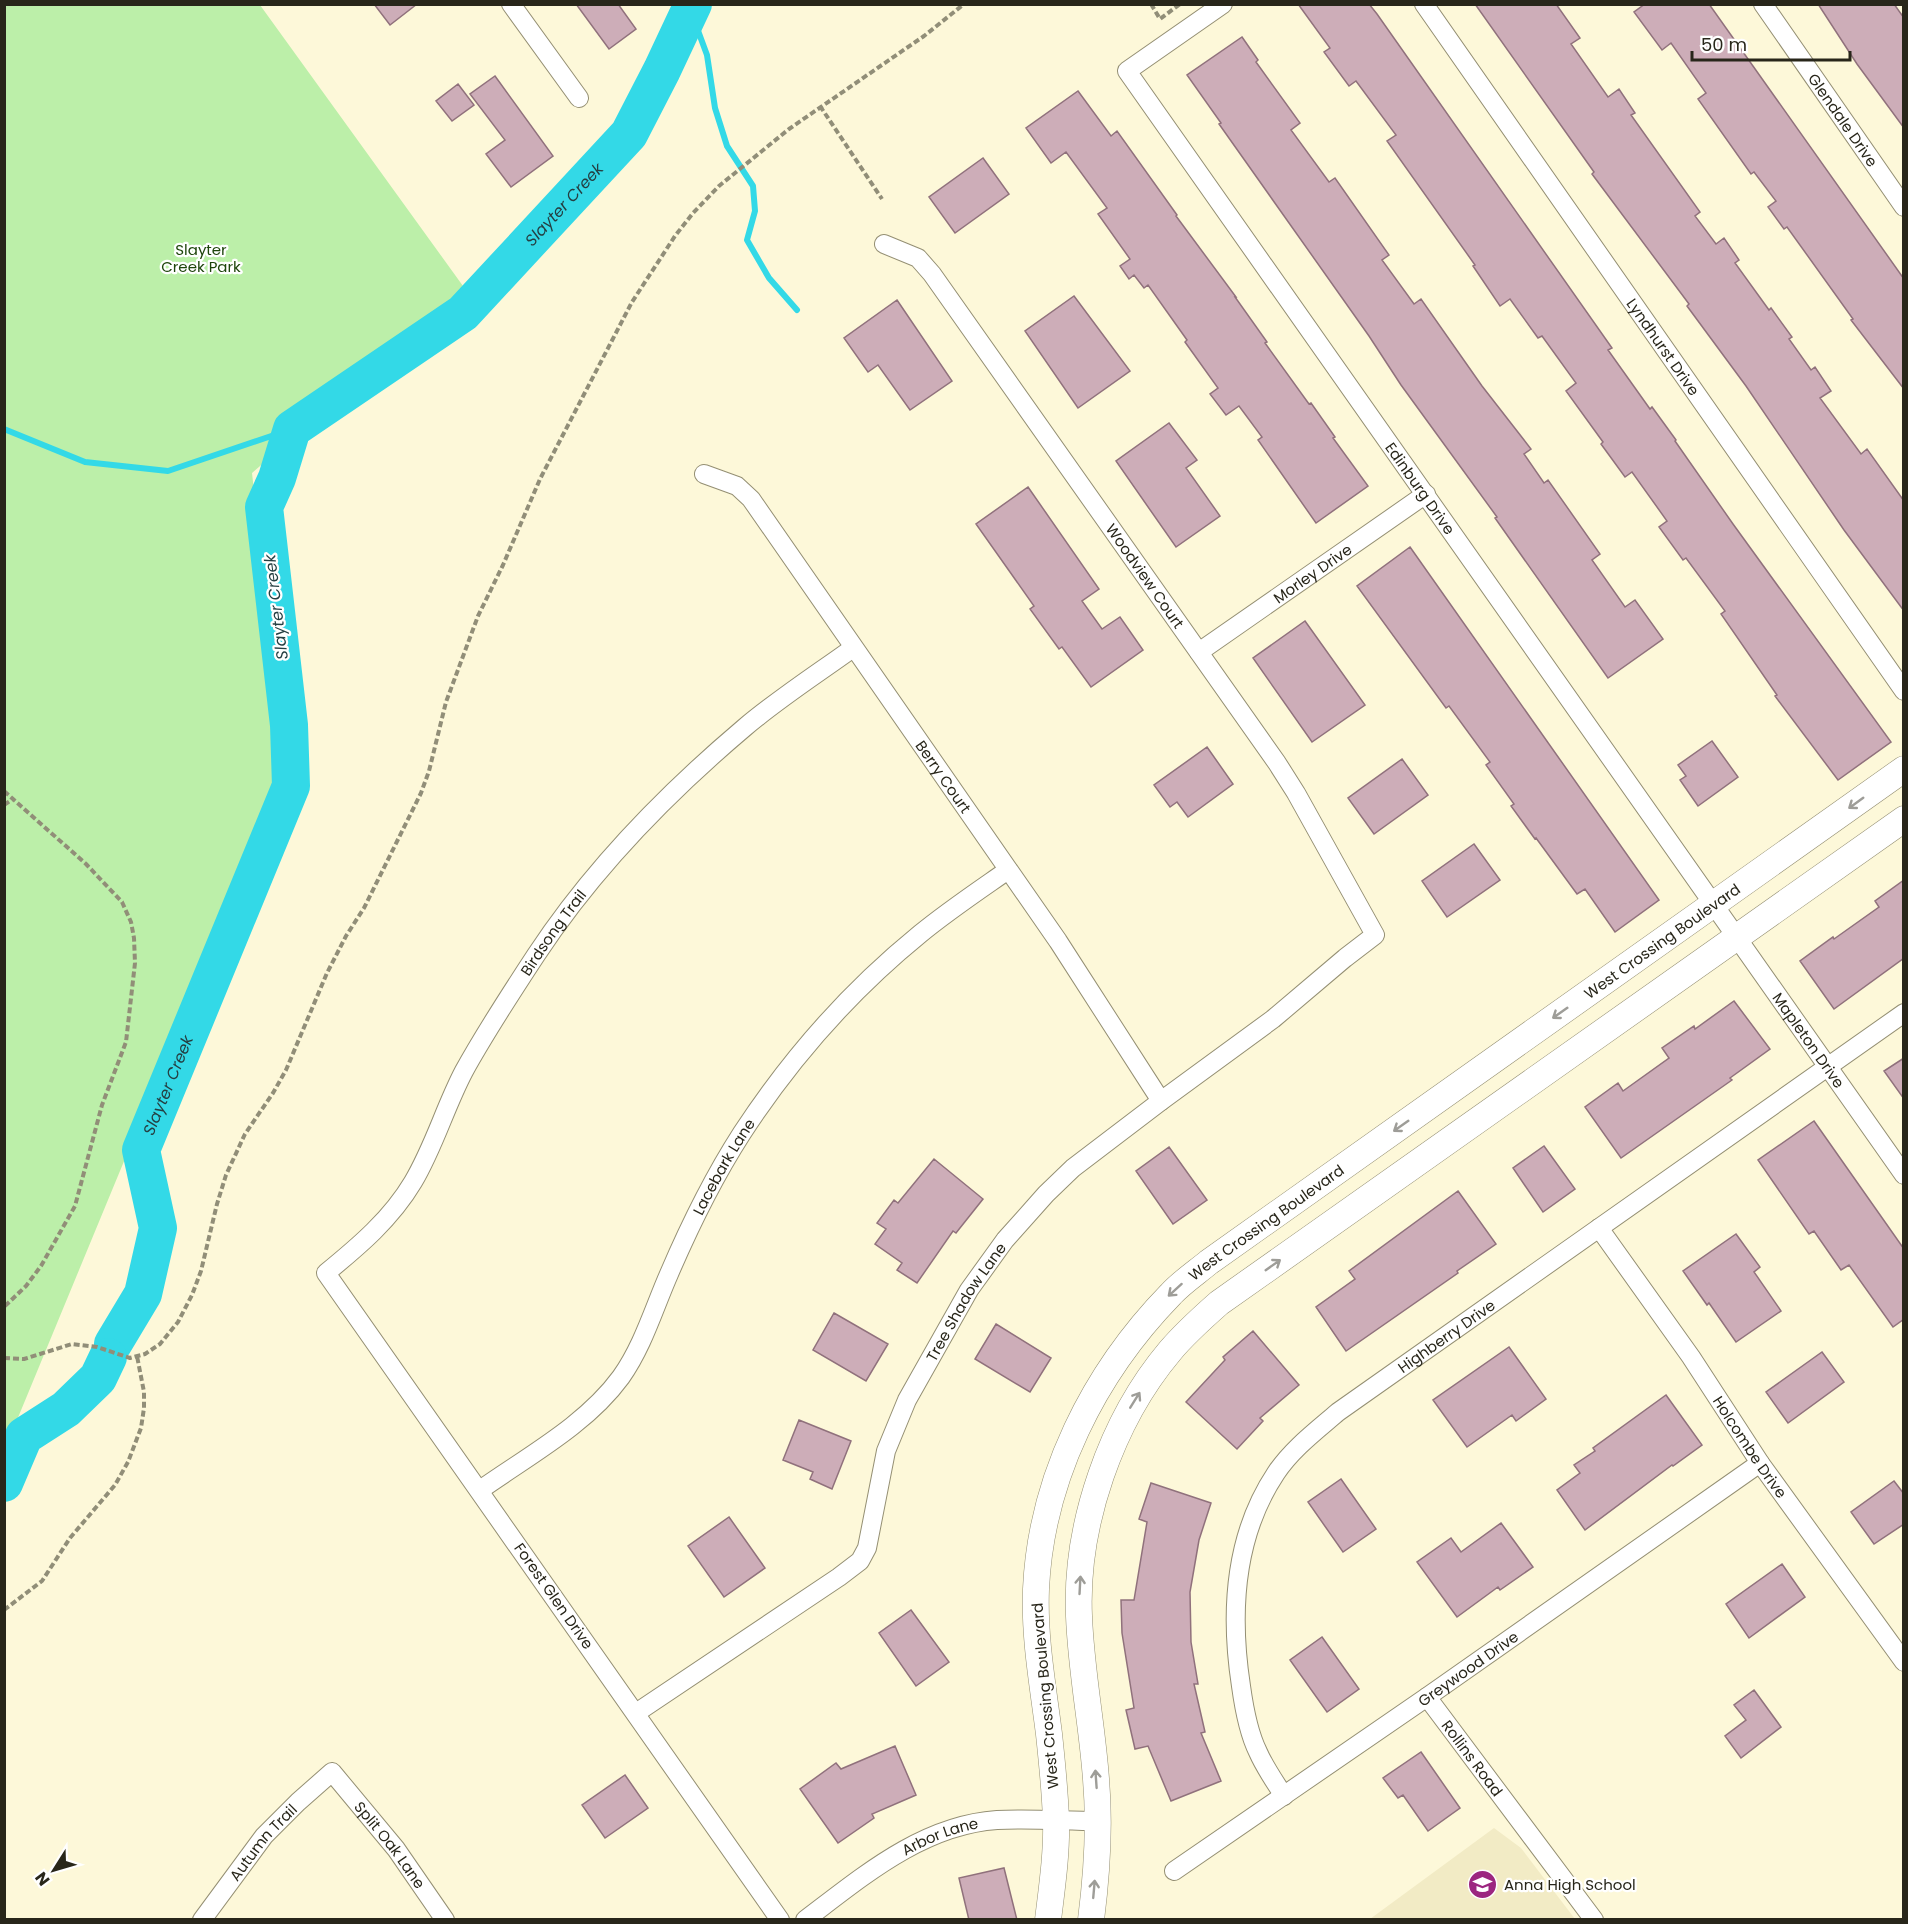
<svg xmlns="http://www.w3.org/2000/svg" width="1908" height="1924" font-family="Poppins,sans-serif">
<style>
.built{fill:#f2ebc5}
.green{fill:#bcefa9}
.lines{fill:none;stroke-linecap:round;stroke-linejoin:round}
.stream{stroke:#33d9e7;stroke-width:6}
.river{stroke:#33d9e7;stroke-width:38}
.building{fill:#cdadb8;stroke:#90717c;stroke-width:1.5}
.street-casing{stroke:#948f73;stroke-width:20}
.secondary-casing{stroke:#948f73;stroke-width:27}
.path{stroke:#918e78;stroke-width:4;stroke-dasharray:6 3;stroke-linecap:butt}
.street{stroke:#fff;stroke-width:18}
.secondary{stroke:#fff;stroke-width:26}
.oneway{stroke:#9e9d98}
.labels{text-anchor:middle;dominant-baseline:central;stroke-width:4.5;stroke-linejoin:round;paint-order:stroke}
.street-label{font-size:15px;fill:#28261a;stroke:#fff}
.park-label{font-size:15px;fill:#1e450b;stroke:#fff}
.poi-label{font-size:15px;fill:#28261a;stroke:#fff;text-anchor:start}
.water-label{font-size:16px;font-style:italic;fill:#253f42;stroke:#fff}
</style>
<rect width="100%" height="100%" fill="#fdf8d9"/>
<path class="built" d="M1494 1828 1521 1848 1575 1919H1370Z"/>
<path class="green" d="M5 4 260 5 463 286 451 300 252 473 285 772 5 1449Z"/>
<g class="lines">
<path class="stream" d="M690 9 707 55 715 108 727 146 753 186 755 211 747 240 769 278 797 310
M4 429 85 462 168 471 292 429"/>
<g class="river">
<path id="s1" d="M113 1344 143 1294 158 1228 141 1150 291 786 289 725 264 507 277 478 292 429 463 313 629 134 662 70 693 4"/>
<path d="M4 1483 24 1436 66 1409 98 1378 108 1357"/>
</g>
</g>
<path class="building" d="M374 4H417L390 25Z
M576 4H618L636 29 609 49Z
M1298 4H1369L1377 14 1612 348 1608 350 1650 409 1652 407 1676 440 1675 441 1733 524 1891 742 1838 780 1775 696 1777 695 1721 614 1725 611 1686 558 1683 560 1659 527 1667 521 1632 472 1625 477 1601 444 1603 442 1566 391 1576 383 1542 336 1538 338 1510 299 1500 306 1473 266 1475 265 1387 141 1396 135 1356 81 1349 86 1324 52 1330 48Z
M1475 4H1556L1580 38 1571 44 1608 97 1619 89 1635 113 1631 115 1700 212 1695 216 1716 244 1724 238 1739 260 1735 263 1769 310 1771 308 1792 337 1789 339 1811 370 1815 367 1831 391 1820 398 1861 454 1867 449 1904 501V611L1844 530 1746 386 1687 306 1689 304 1592 174 1594 172Z
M1645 4H1709L1904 279V389L1851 320 1853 319 1787 227 1784 229 1768 207 1776 201 1754 172 1751 174 1698 99 1706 93 1671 43 1662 50 1634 12Z
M1818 4H1894L1904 18V128L1857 64Z
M1242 37 1258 60 1256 62 1300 123 1291 130 1329 182 1335 178 1389 255 1382 260 1414 304 1421 299 1482 386 1531 449 1524 454 1544 483 1548 480 1600 554 1592 560 1625 607 1635 600 1663 639 1608 678 1495 518 1497 517 1401 385 1369 336 1219 124 1221 123 1187 75Z
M495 76 553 156 511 187 486 154 505 140 470 94Z
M458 84 474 105 452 121 436 101Z
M1078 91 1111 136 1117 131 1177 215 1176 216 1236 297H1235L1267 342 1265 343 1309 404 1311 403 1335 437 1333 438 1368 486 1316 523 1258 440 1262 437 1239 406 1226 415 1210 394 1218 388 1185 342 1187 340 1148 285 1144 288 1134 275 1129 279 1120 266 1130 259 1098 214 1107 208 1066 152 1051 163 1026 128Z
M983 158 1009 194 955 233 929 197Z
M1074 296 1130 371 1078 408 1025 331Z
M897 300 952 381 910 410 878 365 868 372 844 338Z
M1169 423 1197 460 1186 468 1220 516 1176 547 1116 461Z
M1028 487 1099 589 1082 601 1102 629 1120 617 1143 650 1091 687 1062 647 1059 649 1030 609 1034 606 976 524Z
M1410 547 1659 900 1615 932 1585 889 1577 894 1536 838 1535 839 1511 806 1514 804 1486 765 1490 762 1449 706 1446 708 1357 586Z
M1305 621 1365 705 1312 742 1253 658Z
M1712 741 1738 777 1698 806 1680 780 1686 776 1678 765Z
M1207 747 1233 784 1188 817 1177 802 1170 807 1154 785Z
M1402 759 1428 795 1374 834 1348 798Z
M1474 844 1500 880 1447 917 1422 881Z
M1904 880V958L1834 1009 1800 961 1833 937 1834 939 1879 907 1875 901Z
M1734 1001 1770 1049 1730 1078 1732 1080 1621 1158 1585 1107 1618 1083 1623 1091 1669 1058 1662 1048 1694 1026 1695 1029Z
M1904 1058V1099L1884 1071Z
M1814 1121 1904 1249V1319L1893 1327 1849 1265 1841 1270 1814 1231 1809 1234 1758 1160Z
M1544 1146 1575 1189 1543 1212 1513 1168Z
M1169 1147 1207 1200 1173 1224 1136 1171Z
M934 1159 983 1199 956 1233 953 1231 917 1283 897 1270 902 1263 875 1244 886 1229 877 1223 894 1200 898 1203Z
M1458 1191 1496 1244 1457 1271 1458 1273 1346 1351 1316 1307 1355 1279 1349 1271Z
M1736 1234 1760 1267 1754 1272 1781 1311 1736 1342 1709 1303 1707 1305 1683 1271Z
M834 1313 888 1344 866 1381 813 1350Z
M996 1324 1051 1358 1030 1392 975 1359Z
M1253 1331 1299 1385 1260 1418 1263 1421 1237 1449 1186 1402 1225 1360 1223 1357Z
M1509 1347 1546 1399 1516 1421 1512 1415 1467 1447 1433 1400Z
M1822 1352 1844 1382 1788 1423 1766 1392Z
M1666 1395 1702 1445 1673 1466 1672 1465 1585 1530 1557 1490 1580 1473 1574 1465 1595 1451 1593 1448Z
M799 1420 851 1441 832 1489 810 1479 813 1472 783 1460Z
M1341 1479 1376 1529 1343 1552 1308 1502Z
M1894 1481 1904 1494V1524L1874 1544 1851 1512Z
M1151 1483 1211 1503 1199 1540 1190 1592 1191 1642 1198 1684H1194L1205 1732 1201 1733 1221 1781 1171 1801 1148 1746 1135 1749 1126 1710 1134 1708 1122 1633 1121 1600H1134L1147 1522 1139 1519Z
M729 1517 765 1568 724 1597 688 1546Z
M1501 1523 1533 1567 1500 1590 1498 1587 1457 1617 1417 1562 1451 1538 1461 1552Z
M1782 1564 1805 1597 1749 1638 1726 1604Z
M911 1610 949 1662 916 1686 879 1633Z
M1322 1637 1359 1689 1327 1712 1290 1660Z
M1754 1690 1781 1727 1741 1758 1725 1736 1746 1720 1734 1705Z
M895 1746 916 1795 872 1814 874 1818 838 1843 800 1789 836 1763 841 1769Z
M1421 1752 1460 1808 1428 1831 1403 1795 1398 1798 1383 1778Z
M625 1775 648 1808 605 1838 582 1805Z
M1004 1868 1017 1920H969L959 1878Z"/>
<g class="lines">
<defs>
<g id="street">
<path d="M511 4 579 98"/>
<path id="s2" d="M1223 4 1127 71 1904 1175"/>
<path id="s3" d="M1424 4 1904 691"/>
<path id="s4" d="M1763 4 1904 207"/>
<path id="s5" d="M704 474 737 486 751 499 1058 941 1161 1101"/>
<path id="s6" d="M1199 652 1426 494"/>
<path id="s7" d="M1599 1228 1691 1357 1760 1463 1904 1662"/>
<path id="s8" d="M480 1490C528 1456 586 1425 621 1377 643 1346 654 1308 669 1274 690 1225 713 1178 742 1133 791 1058 850 991 920 934 948 911 978 891 1008 870"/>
<path id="s9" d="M1427 1697 1594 1920"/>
<path id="s10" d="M636 1713 839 1577 860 1561 867 1548 886 1451 907 1400 969 1290 1005 1240 1046 1194 1073 1168 1161 1101 1273 1019 1345 958 1375 935 1296 793 1277 763 932 274 918 258 884 244"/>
<path id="s11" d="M1284 1796C1275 1782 1265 1768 1258 1752 1248 1732 1244 1708 1241 1686 1230 1614 1234 1536 1276 1473 1292 1449 1316 1431 1338 1412L1904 1013"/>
<path id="s12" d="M1174 1871 1427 1697 1760 1463"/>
<path id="s13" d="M202 1920 264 1836 298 1802 332 1772 396 1849 445 1920"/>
<path id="s14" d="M780 1920 326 1273C359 1246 391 1219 413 1182 434 1147 445 1107 464 1071 486 1031 511 993 536 955 592 870 666 794 744 728 778 699 817 674 853 648"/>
<path id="s15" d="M805 1920C862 1877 922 1825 997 1820 1030 1818 1065 1821 1098 1821"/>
</g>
<g id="secondary">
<path id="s16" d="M1048 1920C1052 1887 1057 1853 1056 1820 1055 1791 1052 1762 1049 1734 1043 1686 1034 1638 1036 1589 1041 1478 1094 1373 1171 1294 1182 1282 1197 1272 1209 1262L1904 769"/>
<path d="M1091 1920C1097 1873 1100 1825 1096 1779 1092 1724 1081 1671 1079 1616 1075 1525 1111 1421 1170 1351 1185 1333 1202 1318 1219 1303L1904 819"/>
</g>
</defs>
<use href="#street" class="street-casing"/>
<use href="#secondary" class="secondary-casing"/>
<path class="path" d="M1151 4 1160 19 1180 4
M820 106 882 199
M4 791 86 864 122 902 131 922 134 938 135 963 126 1042 102 1105 75 1206 41 1266 26 1286 4 1307
M4 805 13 799
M4 1358 24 1359 72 1344 97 1347 130 1358 145 1354 160 1344 178 1322 192 1295 201 1271 217 1204 226 1175 245 1134 273 1093 286 1070 327 973 346 936 364 908 421 793 429 771 446 702 478 616 503 565 540 479 632 302 675 236 693 213 719 186 789 129 924 36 964 4
M4 1610 42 1581 70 1538 115 1485 128 1462 141 1428 144 1408V1392L137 1356"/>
<use href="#street" class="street"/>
<use href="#secondary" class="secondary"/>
</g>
<defs><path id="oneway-shaft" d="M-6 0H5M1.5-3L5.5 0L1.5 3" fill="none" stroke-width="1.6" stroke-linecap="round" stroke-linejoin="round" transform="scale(1.5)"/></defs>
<g class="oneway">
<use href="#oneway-shaft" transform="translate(1856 803) rotate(144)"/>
<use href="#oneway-shaft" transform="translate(1560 1013) rotate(145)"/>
<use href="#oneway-shaft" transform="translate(1401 1126) rotate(145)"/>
<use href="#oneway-shaft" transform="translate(1273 1265) rotate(-35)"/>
<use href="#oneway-shaft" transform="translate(1175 1290) rotate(138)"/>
<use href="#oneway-shaft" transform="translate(1135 1400) rotate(-58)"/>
<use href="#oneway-shaft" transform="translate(1080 1585) rotate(-87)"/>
<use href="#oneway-shaft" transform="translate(1096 1779) rotate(-94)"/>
<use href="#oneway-shaft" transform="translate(1094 1889) rotate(-85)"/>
</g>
<defs>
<symbol id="school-disc" viewBox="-11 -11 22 22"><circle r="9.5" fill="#9c2680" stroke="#fff"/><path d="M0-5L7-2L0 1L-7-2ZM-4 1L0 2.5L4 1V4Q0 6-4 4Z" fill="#fff"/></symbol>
</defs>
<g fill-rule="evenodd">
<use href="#school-disc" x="1466" y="1868" width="33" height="33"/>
</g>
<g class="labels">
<g class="street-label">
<text stroke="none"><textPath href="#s4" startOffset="141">Glendale Drive</textPath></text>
<text stroke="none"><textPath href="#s3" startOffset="418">Lyndhurst Drive</textPath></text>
<text stroke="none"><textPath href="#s2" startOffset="627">Edinburg Drive</textPath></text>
<text stroke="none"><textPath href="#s6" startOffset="138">Morley Drive</textPath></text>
<text transform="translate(1145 576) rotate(55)">Woodview Court</text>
<text stroke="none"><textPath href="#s5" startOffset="392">Berry Court</textPath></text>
<text stroke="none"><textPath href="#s14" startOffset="1204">Birdsong Trail</textPath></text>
<text stroke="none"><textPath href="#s16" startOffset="1269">West Crossing Boulevard</textPath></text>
<text stroke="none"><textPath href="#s2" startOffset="1302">Mapleton Drive</textPath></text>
<text stroke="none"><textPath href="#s8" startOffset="416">Lacebark Lane</textPath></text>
<text stroke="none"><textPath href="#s16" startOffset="783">West Crossing Boulevard</textPath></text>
<text stroke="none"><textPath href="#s10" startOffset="554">Tree Shadow Lane</textPath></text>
<text stroke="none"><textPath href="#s11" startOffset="560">Highberry Drive</textPath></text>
<text stroke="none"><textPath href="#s7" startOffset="266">Holcombe Drive</textPath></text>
<text transform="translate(554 1596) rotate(55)">Forest Glen Drive</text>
<text stroke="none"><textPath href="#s12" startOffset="357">Greywood Drive</textPath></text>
<text transform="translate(1045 1696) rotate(-95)">West Crossing Boulevard</text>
<text stroke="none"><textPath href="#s9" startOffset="76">Rollins Road</textPath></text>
<text stroke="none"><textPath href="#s15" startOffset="160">Arbor Lane</textPath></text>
<text stroke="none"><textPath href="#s13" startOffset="99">Autumn Trail</textPath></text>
<text stroke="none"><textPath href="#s13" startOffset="291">Split Oak Lane</textPath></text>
</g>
<g class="park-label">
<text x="201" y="249">Slayter<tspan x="201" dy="17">Creek Park</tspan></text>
</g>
<g class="poi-label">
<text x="1504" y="1884">Anna High School</text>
</g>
<g class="water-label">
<text stroke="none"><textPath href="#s1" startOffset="1318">Slayter Creek</textPath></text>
<text transform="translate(276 607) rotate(-97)">Slayter Creek</text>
<text stroke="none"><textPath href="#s1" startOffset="276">Slayter Creek</textPath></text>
</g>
</g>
<rect width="1908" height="1924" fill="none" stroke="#28261a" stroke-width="12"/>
<g transform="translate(54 1870) rotate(233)" stroke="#ffffff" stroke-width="4.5" paint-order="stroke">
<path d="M0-4.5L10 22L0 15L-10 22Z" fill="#28261a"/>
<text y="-9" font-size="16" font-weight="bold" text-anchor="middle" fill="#28261a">N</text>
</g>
<path d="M1692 51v9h158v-9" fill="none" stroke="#28261a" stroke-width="3"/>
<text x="1701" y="51" font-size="18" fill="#28261a" stroke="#ffffff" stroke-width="4.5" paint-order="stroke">50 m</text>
</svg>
